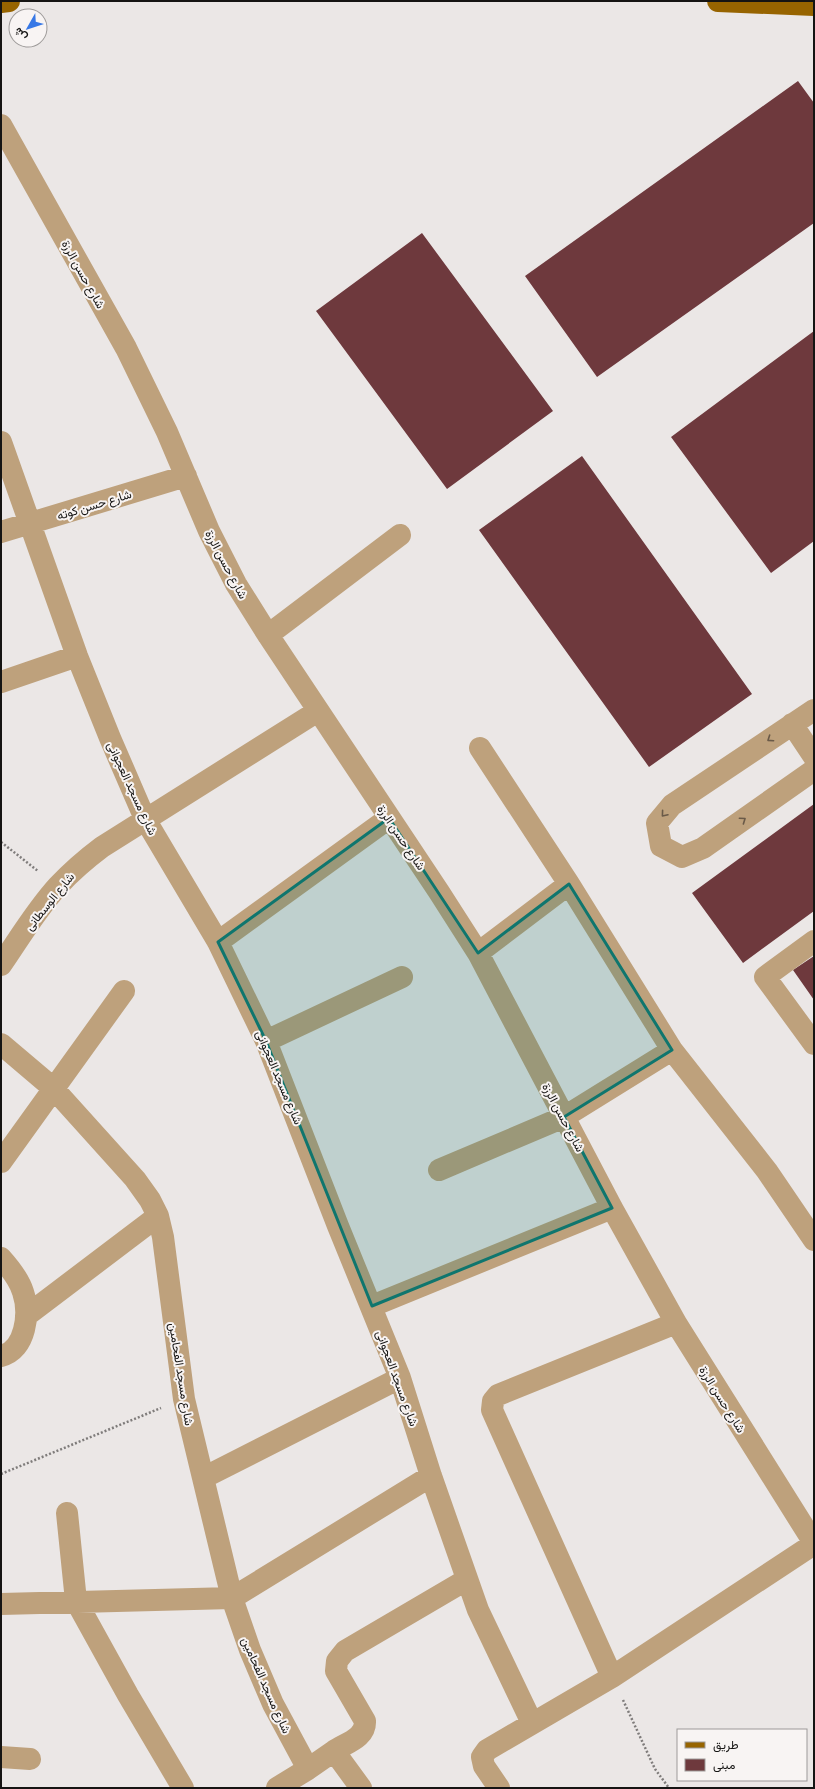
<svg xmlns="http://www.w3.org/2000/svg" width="815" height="1789" font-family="'Exo 2',Vazirmatn,sans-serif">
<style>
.building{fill:#6e393d}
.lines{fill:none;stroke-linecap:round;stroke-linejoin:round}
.path{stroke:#7f7c7b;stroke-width:2.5;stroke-dasharray:2 2;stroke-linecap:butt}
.minor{stroke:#bea17c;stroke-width:22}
.major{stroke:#976400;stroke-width:22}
.oneway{stroke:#6a5a48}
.marked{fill:#0f766e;fill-opacity:0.2;stroke:#0f766e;stroke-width:3;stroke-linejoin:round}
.labels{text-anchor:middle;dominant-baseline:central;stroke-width:4;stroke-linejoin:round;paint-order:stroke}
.street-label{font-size:12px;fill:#151413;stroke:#f8f4f3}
</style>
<rect width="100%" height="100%" fill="#ebe7e6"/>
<path class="building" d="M798 81 814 103V223L597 377 525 276Z
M422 233 553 411 447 489 316 311Z
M814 331V541L771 573 671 437Z
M582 456 752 694 649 767 479 530Z
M814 804V911L743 963 692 893Z
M814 956V1000L793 970Z"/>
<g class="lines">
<path class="path" d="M1 842 38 871
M1 1474 161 1408
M623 1700 655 1769 669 1788"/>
<path class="minor" d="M1 125 126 348 167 432 209 531 236 584 268 635 439 892 478 953 612 1208 676 1323 814 1543
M1 442 77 656 110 738 145 819 218 942 266 1041 338 1226 400 1378 431 1476 478 1610 532 1723
M1 532 186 476
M268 635 400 535
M1 682 77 656
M814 710 672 805 657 823 661 846 682 857 703 848 814 770
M792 724 814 757
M480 748 569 884 672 1050 767 1171 814 1240
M814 941 765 977 814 1044
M218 942 389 818
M478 953 569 884
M1 965C19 939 36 910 58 886 72 871 86 859 102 847L318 711
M266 1041 402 977
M1 1044 53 1088 135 1179 150 1200 158 1216 163 1237 184 1399 232 1598 250 1650 273 1704 308 1769
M1 1162 124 991
M439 1170 564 1117 672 1050
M1 1258C10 1268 19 1279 23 1292 30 1313 26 1350 1 1356
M372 1306 612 1208
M26 1316 158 1216
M203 1478 400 1378
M67 1513 76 1601 128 1695 183 1788
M1 1604 232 1598 431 1476
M612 1677 492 1410 493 1401 498 1395 676 1323
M334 1751C346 1743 366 1738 365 1721L336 1671 337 1661 345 1651 466 1580
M1 1757 30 1759
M277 1788 308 1769 334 1751 361 1788
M499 1788 484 1766 482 1757 487 1750 612 1677 814 1544"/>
<path class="major" d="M718 1 814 5
M1 2 9 1"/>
</g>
<defs><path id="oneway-chevron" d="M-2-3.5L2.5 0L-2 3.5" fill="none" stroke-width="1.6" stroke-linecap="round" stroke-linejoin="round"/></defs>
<g class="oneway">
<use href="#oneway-chevron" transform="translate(770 739) rotate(146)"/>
<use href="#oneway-chevron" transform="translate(664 814) rotate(130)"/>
<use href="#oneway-chevron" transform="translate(743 820) rotate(-35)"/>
</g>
<path class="marked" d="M389 818 478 953 569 884 672 1050 564 1117 612 1208 372 1306 266 1041 218 942Z"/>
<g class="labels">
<g class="street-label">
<text transform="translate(84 274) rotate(61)">شارع حسن الرزة</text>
<text transform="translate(94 504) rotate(-17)">شارع حسن كوته</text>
<text transform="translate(227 564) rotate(62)">شارع حسن الرزة</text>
<text transform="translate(133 788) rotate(65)">شارع مسجد العجوانى</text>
<text transform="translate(402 837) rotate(56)">شارع حسن الرزة</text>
<text transform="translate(49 901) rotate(-51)">شارع الوسطانى</text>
<text transform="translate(280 1077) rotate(67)">شارع مسجد العجوانى</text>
<text transform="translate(564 1117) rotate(62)">شارع حسن الرزة</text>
<text transform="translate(182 1374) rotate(81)">شارع مسجد الفحامين</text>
<text transform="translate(398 1378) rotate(70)">شارع مسجد العجوانى</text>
<text transform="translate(723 1399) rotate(58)">شارع حسن الرزة</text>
<text transform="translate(267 1685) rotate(66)">شارع مسجد الفحامين</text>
</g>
</g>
<rect width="815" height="1789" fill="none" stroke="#151413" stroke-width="4"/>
<rect x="677" y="1729" width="130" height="52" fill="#f8f4f3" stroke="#9d9a99"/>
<rect x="685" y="1742" width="20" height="6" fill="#976400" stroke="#9d9a99"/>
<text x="713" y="1749" font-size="12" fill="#151413">طريق</text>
<rect x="685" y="1759" width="20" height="12" fill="#6e393d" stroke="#9d9a99"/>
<text x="713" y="1769" font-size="12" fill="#151413">مبنى</text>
<g transform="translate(28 28) rotate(231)"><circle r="19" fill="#f8f4f3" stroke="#9d9a99"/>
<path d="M0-3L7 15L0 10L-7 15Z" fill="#3778e6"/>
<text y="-6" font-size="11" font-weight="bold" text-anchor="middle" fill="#151413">ش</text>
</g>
</svg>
